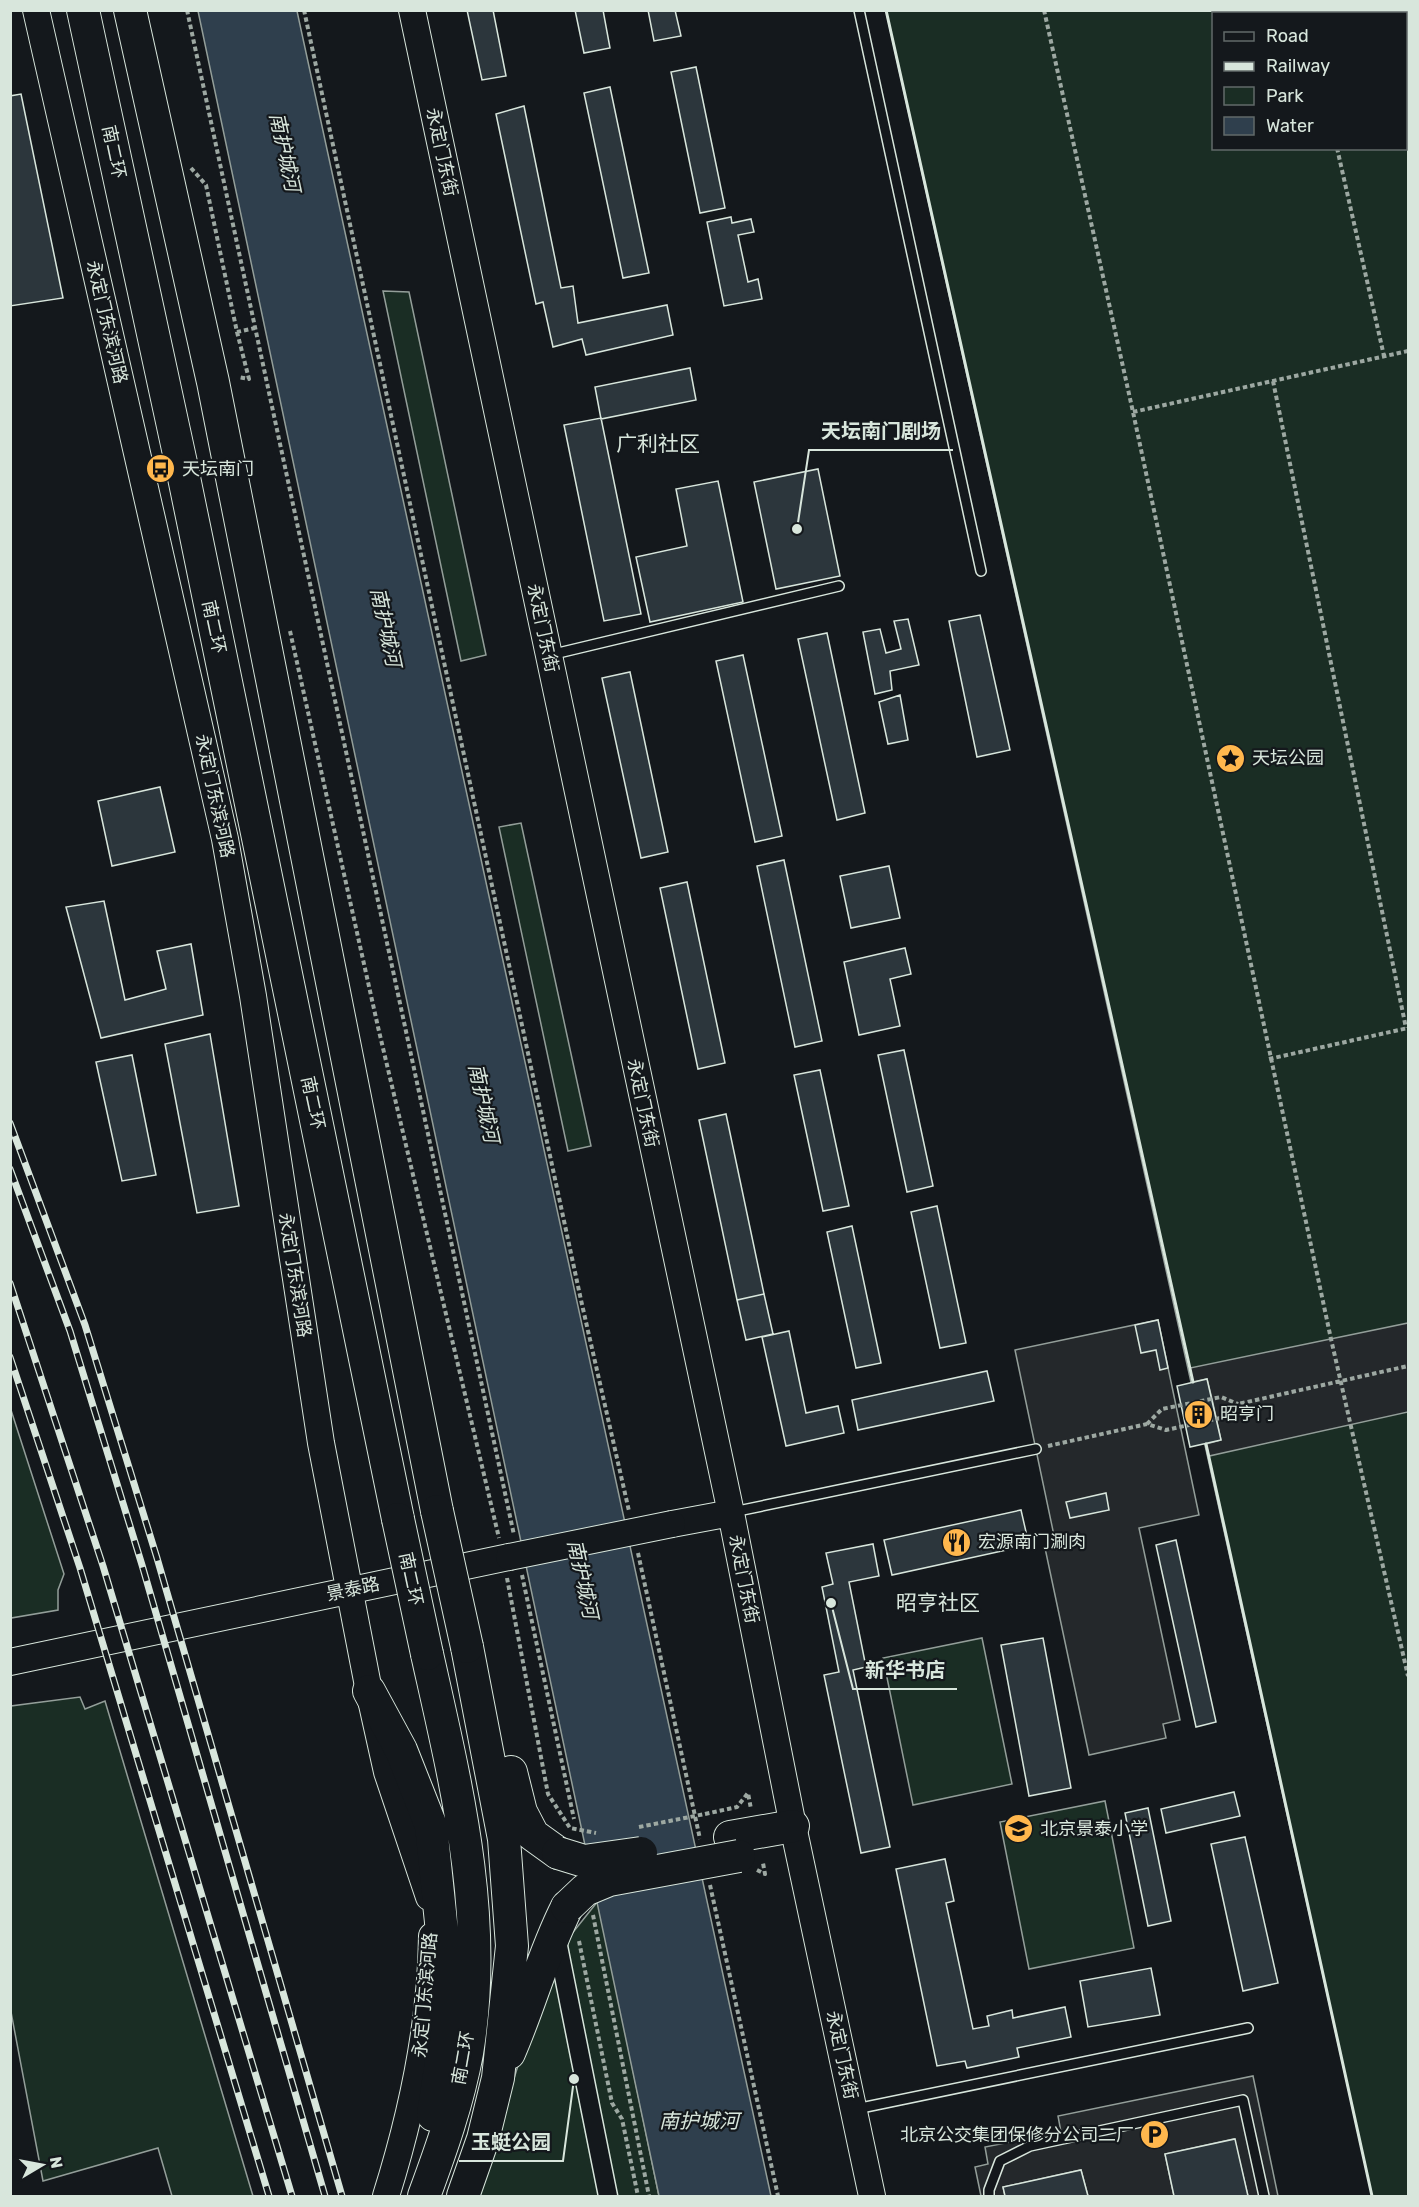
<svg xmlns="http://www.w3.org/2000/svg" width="1419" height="2207" font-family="Rubik,'Noto Sans SC',sans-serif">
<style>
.green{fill:#1a2d24;stroke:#939e99;stroke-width:1.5;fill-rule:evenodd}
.parking{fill:#24282b;stroke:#939e99;stroke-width:1.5}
.water{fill:#2f3f4d;stroke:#939e99;stroke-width:1.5}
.building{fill:#2c363c;stroke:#d8e6dc;stroke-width:1.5}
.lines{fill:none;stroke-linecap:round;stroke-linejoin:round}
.lane-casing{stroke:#d8e6dc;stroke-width:12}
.street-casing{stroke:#d8e6dc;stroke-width:21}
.secondary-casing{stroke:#d8e6dc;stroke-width:28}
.highway-casing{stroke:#d8e6dc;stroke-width:34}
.path{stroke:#9da8a2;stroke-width:4;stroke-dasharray:4.5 3;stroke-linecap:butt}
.lane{stroke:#14181c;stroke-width:9}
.street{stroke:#14181c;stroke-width:18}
.secondary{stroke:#14181c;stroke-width:26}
.highway{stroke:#14181c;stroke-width:32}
.rail-casing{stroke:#d8e6dc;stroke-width:7}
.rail{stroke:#14181c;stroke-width:4.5;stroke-dasharray:14;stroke-linecap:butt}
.secondary-bridge-casing{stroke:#d8e6dc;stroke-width:28;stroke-linecap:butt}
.highway-bridge-casing{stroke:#d8e6dc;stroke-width:34;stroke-linecap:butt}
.path-bridge{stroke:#9da8a2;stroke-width:4;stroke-dasharray:4.5 3;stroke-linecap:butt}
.secondary-bridge{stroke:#14181c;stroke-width:26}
.highway-bridge{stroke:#14181c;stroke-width:32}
.wall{stroke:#d8e6dc;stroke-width:3}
.labels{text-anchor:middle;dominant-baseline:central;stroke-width:4.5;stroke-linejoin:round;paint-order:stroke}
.street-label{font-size:18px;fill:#d8e6dc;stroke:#14181c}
.poi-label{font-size:18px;fill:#d8e6dc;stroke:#14181c;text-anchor:start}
.water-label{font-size:20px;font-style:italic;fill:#d8e6dc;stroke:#14181c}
.quarter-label{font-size:21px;fill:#d8e6dc;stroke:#14181c}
.leader{fill:none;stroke:#d8e6dc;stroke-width:2}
.callout-dot{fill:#d8e6dc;stroke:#14181c;stroke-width:2}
.callout-label{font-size:20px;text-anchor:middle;font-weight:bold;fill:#d8e6dc;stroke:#14181c;stroke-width:4.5;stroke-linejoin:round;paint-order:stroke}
</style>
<rect width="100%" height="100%" fill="#14181c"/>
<path class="green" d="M886 11H1408V2196H1372ZM1214 14H1406V148H1214Z
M383 291 409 292 486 655 461 661Z
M521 823 591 1146 568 1151 499 827Z
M11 1410 64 1574 58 1590V1610L11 1618Z
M982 1638 1012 1784 913 1805 883 1658Z
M80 1697 85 1709 105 1701 253 2196H172L158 2148 43 2181 11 2012V1706Z
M1105 1801 1134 1948 1029 1969 1000 1822Z
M598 1901 659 2196H478L550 1961Z"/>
<path class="parking" d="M1158 1320 1199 1515 1139 1528 1180 1720 1163 1724 1166 1738 1089 1755 1045 1548 1056 1545 1015 1350Z
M1408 1323V1412L1209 1456 1206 1444 1221 1440 1212 1399 1207 1379 1193 1382 1190 1368Z
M1253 2076 1278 2196H1248L1234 2139 1165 2154 1174 2196H1088L1081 2170 1003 2187 1005 2196H981L975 2167 988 2164 985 2147 1061 2132 1058 2116Z"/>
<path class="water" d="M198 11H297L771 2196H659Z"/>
<path class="building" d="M467 10H493L506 76 482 80Z
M575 10H603L610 48 584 53Z
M648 10H675L681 36 654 41Z
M696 67 725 208 700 213 671 72Z
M610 87 649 273 623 278 584 93Z
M21 94 63 298 10 306V96Z
M524 106 561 288 573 286 578 323 667 305 673 335 586 355 582 339 553 347 543 302 536 304 496 114Z
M731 217 732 223 751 219 754 232 738 235 748 282 758 279 762 299 724 306 707 222Z
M690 368 696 400 601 419 595 387Z
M601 418 641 614 604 621 564 425Z
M818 469 840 576 776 589 754 482Z
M718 481 743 602 650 622 636 557 687 546 676 489Z
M980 615 1010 750 977 757 949 621Z
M908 619 919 665 890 671 892 690 875 694 863 632 880 629 886 653 901 649 894 621Z
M827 633 865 813 837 820 798 639Z
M743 655 782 836 755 842 716 661Z
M630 672 668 852 641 858 602 678Z
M900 695 908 740 888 744 879 702Z
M160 787 175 852 112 866 98 801Z
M784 860 822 1041 795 1047 757 866Z
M889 866 900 918 851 928 840 876Z
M687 882 725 1063 698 1069 660 888Z
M104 901 125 1000 166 989 157 951 191 944 203 1015 101 1038 66 907Z
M905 948 911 974 890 979 900 1026 859 1035 844 962Z
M210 1034 239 1206 197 1213 165 1044Z
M904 1050 933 1186 907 1192 878 1055Z
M132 1055 156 1175 122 1181 96 1062Z
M820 1070 849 1206 823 1211 794 1075Z
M726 1114 764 1294 737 1300 699 1120Z
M937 1206 966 1343 940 1348 911 1212Z
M852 1226 881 1363 856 1368 827 1232Z
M764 1294 773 1334 746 1340 737 1300Z
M1158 1320 1168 1368 1160 1370 1156 1350 1141 1353 1135 1325Z
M789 1331 806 1413 838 1406 844 1433 786 1446 762 1337Z
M987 1371 994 1401 858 1430 852 1400Z
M1207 1379 1221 1440 1190 1447 1177 1386Z
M1106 1493 1109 1510 1070 1518 1066 1502Z
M1021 1510 1029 1545 892 1575 884 1540Z
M1176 1540 1216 1722 1196 1727 1156 1545Z
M873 1544 879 1576 849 1582 866 1667 853 1670 890 1847 861 1853 824 1675 839 1672 822 1587 833 1584 826 1553Z
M1043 1638 1071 1788 1029 1796 1001 1645Z
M1234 1792 1240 1816 1166 1833 1161 1809Z
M1148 1808 1171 1921 1148 1926 1125 1813Z
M1245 1837 1278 1983 1243 1991 1211 1844Z
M945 1859 954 1901 946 1903 973 2029 989 2026 987 2016 1012 2010 1013 2018 1065 2007 1071 2037 1017 2048 1019 2057 967 2068 965 2061 937 2066 896 1869Z
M1151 1968 1160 2015 1088 2027 1080 1981Z
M1235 2139 1248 2196H1174L1165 2154Z
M1081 2170 1088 2196H1005L1003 2187Z"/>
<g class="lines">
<defs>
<path id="lane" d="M859 10 981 571
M550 655 839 586
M733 1512 1036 1449
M856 2109 1248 2028
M989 2196V2190L1000 2161 1030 2146 1243 2100 1264 2196"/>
<path id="street" d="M556 1936 608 2196"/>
<path id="secondary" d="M36 10 225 839 253 996 321 1443 369 1691 387 1772 429 1897
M412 10 731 1513 793 1826 872 2196
M672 1524 731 1513
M10 1662 509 1557
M386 2196C412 2113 431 2025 432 1936"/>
<path id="highway" d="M83 10 181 463 398 1519
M130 10 213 382 437 1511
M369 1691 401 1750 431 1826 447 1980 444 2041 433 2115
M511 1772 521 1812 533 1835 558 1853
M730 1837 793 1826
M509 2053C530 2005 543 1954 567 1907
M424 2196C441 2150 458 2102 467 2053 490 1918 456 1784 427 1654
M463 2196 483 2139 498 2078 512 1946 504 1839 467 1647"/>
</defs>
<use href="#lane" class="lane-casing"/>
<use href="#street" class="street-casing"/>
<use href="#secondary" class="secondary-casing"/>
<use href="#highway" class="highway-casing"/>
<path class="path" d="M187 10 514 1535
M304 10 581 1300 629 1511
M1044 10 1133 412 1331 1339 1408 1676
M1306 10V14
M1337 148 1384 356
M191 168 206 185 237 332 255 328
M237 332 249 379 238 377
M1273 381 1406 1028
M1133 412 1408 351
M290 631 378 1027 499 1538
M1269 1059 1408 1028
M1147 1424 1162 1409 1221 1397 1238 1404
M1048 1446 1147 1424 1166 1430 1225 1417 1238 1404 1408 1366
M638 1553 700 1839
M522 1575 574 1819
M507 1578 548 1794 570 1828 596 1833
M705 1814 737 1807 748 1793 751 1809
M757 1870 765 1874 763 1863
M710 1885 778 2196
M593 1915 649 2196
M579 1941 612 2103 622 2119 638 2196"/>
<use href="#lane" class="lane"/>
<use href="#street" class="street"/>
<use href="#secondary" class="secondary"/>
<use href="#highway" class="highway"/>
<defs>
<path id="rail" d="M10 1123 85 1325 157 1558 342 2196
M10 1169 70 1331 142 1565 325 2196
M10 1283 103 1566 292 2196
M10 1357 80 1568 269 2196"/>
</defs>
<use href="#rail" class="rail-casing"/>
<use href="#rail" class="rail"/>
<defs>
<path id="secondary-bridge" d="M509 1557 672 1524"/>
<path id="highway-bridge" d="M437 1511 467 1647
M398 1519 427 1654
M558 1853 584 1861 641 1853
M567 1907 585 1890 609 1880 739 1856"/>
</defs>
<use href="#secondary-bridge" class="secondary-bridge-casing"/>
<use href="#highway-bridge" class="highway-bridge-casing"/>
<path class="path-bridge" d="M639 1827 705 1814"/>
<use href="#secondary-bridge" class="secondary-bridge"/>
<use href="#highway-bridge" class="highway-bridge"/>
<path class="wall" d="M886 10 1193 1382
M1206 1444 1372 2196"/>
</g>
<defs>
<symbol id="bus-disc" viewBox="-11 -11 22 22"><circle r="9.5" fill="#ffb74d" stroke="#14181c"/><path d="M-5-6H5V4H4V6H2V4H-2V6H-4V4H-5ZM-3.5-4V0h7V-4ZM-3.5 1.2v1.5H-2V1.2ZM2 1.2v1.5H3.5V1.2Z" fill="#111"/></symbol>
<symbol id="sight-disc" viewBox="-11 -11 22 22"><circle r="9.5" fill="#ffb74d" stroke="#14181c"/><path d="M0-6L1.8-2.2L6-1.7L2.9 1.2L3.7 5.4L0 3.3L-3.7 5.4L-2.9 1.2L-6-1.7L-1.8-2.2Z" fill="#111"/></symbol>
<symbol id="building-disc" viewBox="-11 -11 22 22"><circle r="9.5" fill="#ffb74d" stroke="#14181c"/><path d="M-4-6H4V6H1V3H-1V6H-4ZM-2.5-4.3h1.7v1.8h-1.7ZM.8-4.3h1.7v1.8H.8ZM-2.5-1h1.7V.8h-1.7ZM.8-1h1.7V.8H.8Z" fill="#111"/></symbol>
<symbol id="restaurant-disc" viewBox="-11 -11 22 22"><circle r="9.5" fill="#ffb74d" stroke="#14181c"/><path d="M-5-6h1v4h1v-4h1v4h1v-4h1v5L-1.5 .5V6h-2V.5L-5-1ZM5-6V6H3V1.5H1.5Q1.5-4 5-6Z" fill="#111"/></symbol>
<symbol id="school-disc" viewBox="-11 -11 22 22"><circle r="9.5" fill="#ffb74d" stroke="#14181c"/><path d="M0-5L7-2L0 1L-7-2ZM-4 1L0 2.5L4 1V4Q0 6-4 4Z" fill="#111"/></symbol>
<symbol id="parking-disc" viewBox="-11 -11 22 22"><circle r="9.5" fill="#ffb74d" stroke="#14181c"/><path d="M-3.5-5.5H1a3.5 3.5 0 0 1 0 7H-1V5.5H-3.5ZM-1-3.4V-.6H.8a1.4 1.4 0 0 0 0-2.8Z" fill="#111"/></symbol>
</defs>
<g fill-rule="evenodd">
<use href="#bus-disc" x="144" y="452" width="33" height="33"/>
<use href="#sight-disc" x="1214" y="742" width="33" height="33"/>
<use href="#building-disc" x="1182" y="1398" width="33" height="33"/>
<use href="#restaurant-disc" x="940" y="1526" width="33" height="33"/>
<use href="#school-disc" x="1002" y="1812" width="33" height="33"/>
<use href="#parking-disc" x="1138" y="2118" width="33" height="33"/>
</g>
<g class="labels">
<g class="street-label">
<text transform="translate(114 152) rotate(78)">南二环</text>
<text transform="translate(442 152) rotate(78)">永定门东街</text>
<text transform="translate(107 322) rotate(77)">永定门东滨河路</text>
<text transform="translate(214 627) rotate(78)">南二环</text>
<text transform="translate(543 628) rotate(78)">永定门东街</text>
<text transform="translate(215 796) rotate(78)">永定门东滨河路</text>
<text transform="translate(313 1103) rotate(78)">南二环</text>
<text transform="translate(643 1103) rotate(78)">永定门东街</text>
<text transform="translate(295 1275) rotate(81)">永定门东滨河路</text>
<text transform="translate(411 1579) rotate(78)">南二环</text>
<text transform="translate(744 1579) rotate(79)">永定门东街</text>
<text transform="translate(353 1589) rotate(-12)">景泰路</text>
<text transform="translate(425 1995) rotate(-85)">永定门东滨河路</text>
<text transform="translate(842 2055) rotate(78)">永定门东街</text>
<text transform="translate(463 2058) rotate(-80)">南二环</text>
</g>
<g class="poi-label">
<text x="182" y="469">天坛南门</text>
<text x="1252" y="758">天坛公园</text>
<text x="1220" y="1414">昭亨门</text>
<text x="978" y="1542">宏源南门涮肉</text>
<text x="1040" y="1829">北京景泰小学</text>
<text x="1134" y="2135" text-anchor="end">北京公交集团保修分公司二厂</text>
</g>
<g class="water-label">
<text transform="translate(285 152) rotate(78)">南护城河</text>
<text transform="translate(386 627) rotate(78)">南护城河</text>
<text transform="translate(484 1103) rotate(78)">南护城河</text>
<text transform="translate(583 1579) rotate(78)">南护城河</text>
<text x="699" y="2121">南护城河</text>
</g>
<g class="quarter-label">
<text x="658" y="443">广利社区</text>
<text x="938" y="1602">昭亨社区</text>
</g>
</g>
<path class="leader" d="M797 529L809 450H953M831 1603L853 1689H957M574 2079L563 2161H459"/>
<g class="callout-dot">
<circle cx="797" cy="529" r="6"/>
<circle cx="831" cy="1603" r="6"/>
<circle cx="574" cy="2079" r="6"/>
</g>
<g class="callout-label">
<text x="881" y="438">天坛南门剧场</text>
<text x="905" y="1677">新华书店</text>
<text x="511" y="2149">玉蜓公园</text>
</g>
<rect width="1419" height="2207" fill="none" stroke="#d8e6dc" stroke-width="24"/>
<rect x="1212" y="12" width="195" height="138" fill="#14181c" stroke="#626a69" stroke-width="1.5"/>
<rect x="1224" y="32" width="30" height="9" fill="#14181c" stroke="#626a69" stroke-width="1.5"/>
<text x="1266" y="42" font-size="18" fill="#d8e6dc">Road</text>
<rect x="1224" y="62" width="30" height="9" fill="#d8e6dc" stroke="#626a69" stroke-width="1.5"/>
<text x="1266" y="72" font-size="18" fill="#d8e6dc">Railway</text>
<rect x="1224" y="87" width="30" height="18" fill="#1a2d24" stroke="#626a69" stroke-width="1.5"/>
<text x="1266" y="102" font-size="18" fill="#d8e6dc">Park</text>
<rect x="1224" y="117" width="30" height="18" fill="#2f3f4d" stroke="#626a69" stroke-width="1.5"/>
<text x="1266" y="132" font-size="18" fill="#d8e6dc">Water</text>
<g transform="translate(42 2165) rotate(80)" stroke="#14181c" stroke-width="4.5" paint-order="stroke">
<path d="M0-4.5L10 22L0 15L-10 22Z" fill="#d8e6dc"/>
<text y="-9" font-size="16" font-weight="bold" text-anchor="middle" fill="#d8e6dc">N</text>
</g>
</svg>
